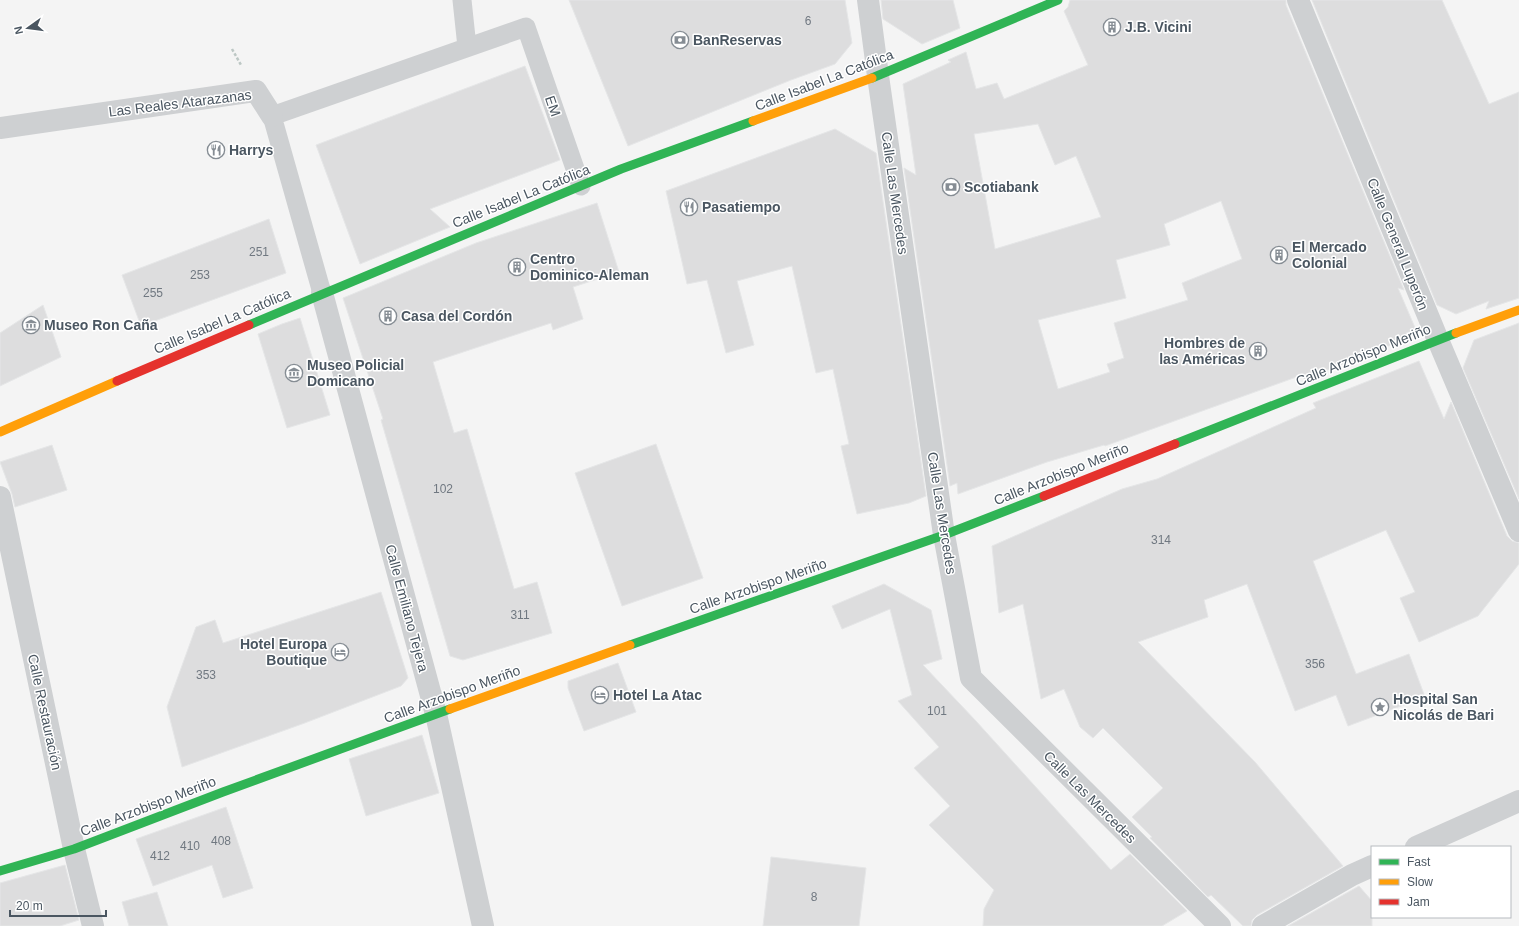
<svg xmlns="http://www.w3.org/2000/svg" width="1519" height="926" font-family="Helvetica,sans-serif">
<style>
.building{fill:#ddddde;stroke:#e5e6e7;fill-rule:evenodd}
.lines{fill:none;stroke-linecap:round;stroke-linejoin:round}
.path{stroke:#bcc7c4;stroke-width:2.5;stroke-dasharray:3 2;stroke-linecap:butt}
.lane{stroke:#ced0d2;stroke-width:19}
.street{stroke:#ced0d2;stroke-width:22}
.fast{stroke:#30b455;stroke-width:9}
.slow{stroke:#ff9f0a;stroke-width:9}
.jam{stroke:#e5322d;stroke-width:9}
.labels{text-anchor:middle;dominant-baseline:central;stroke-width:3;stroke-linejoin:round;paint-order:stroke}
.number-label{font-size:12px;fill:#707881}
.poi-label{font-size:14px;font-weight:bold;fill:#4a5661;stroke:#fff;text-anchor:start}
.street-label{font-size:14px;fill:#4a5661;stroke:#fff}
</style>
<rect width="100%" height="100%" fill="#f4f4f4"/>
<path class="building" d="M569 0H845L852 43 835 64 791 80 628 146Z
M881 0H953L960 28 922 44 883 19Z
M1070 0H1286V5L1404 290 1398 288 1416 330 1406 333 1409 338 1304 379 1302 375 1105 446 1104 445 1047 462 958 494 957 483 950 486 904 168 916 175 903 84 951 62 948 60 966 52 976 89 997 83 1004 99 1088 65 1064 11 1068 7ZM1038 124 1055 165 1076 156 1101 217 995 249 974 134ZM1221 201 1242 259 1182 283 1188 300 1114 323 1124 358 1107 364 1110 372 1058 389 1038 320 1126 298 1116 260 1170 245 1164 224Z
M1312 0H1442L1489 104 1519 92V298L1486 309 1489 301 1456 314 1437 305Z
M525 66 560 160 430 209 450 227 360 264 316 145Z
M835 129 876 153 926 496 909 503 857 514 841 446 849 444 833 369 816 373 792 266 737 281 754 345 726 353 707 280 687 284 666 191Z
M597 203 619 272 573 287 583 319 553 330 551 323 433 362 454 433 467 429 514 589 537 582 552 633 463 660 450 656 381 420 383 419 343 298 476 243Z
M269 219 286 273 141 326 122 275Z
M43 305 61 357 0 386V333Z
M300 318 330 415 287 428 258 334 282 324Z
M1519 323V499L1463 368 1474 340Z
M1419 361 1444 419 1451 402 1507 536 1512 541 1519 543V564L1478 616 1419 642 1400 598 1415 592 1386 530 1313 561 1356 674 1409 654 1425 697 1348 726 1336 695 1295 711 1247 584 1204 600 1208 617 1138 642 1255 762 1343 866 1257 915 1252 920 1251 926H1243L1211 895 1208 897 1150 838 1152 837 1132 817 1163 788 1103 728 1093 738 1080 727 1064 689 1041 699 1023 604 999 613 992 546 1122 489 1157 479 1316 408 1313 403Z
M656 444 703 578 622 606 575 473Z
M52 445 67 490 15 507 12 494 0 462Z
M884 584 931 610 942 659 923 665 976 721 1111 870 1130 854 1187 911 1162 926H983L984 909 994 890 929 825 950 806 914 768 939 747 898 701 912 695 890 609 842 629 832 606Z
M381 592 408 678 401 686 302 724 182 767 167 707 196 627 215 620 223 643Z
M618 663 636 712 584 731 568 688V681Z
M422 735 439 793 366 816 349 759Z
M226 807 253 888 223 898 212 865 153 886 136 839Z
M771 857 866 868 859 926H763Z
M65 865 79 920 60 926H0V883Z
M1359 886 1372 901V926H1288Z
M157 892 168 926H129L122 902Z"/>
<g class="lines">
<path class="path" d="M232 49 241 65"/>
<path class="lane" d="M462 0 467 47
M322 293 272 116 526 27 581 186"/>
<path class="street" d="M868 0 878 76 944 535 971 678 1220 926
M1298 0 1438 340 1519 531
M0 128 256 91 272 116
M322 293 436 714 483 926
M0 497 74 849 93 926
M1416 847 1519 801
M1263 926 1352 875 1372 866"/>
<path class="fast" d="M872 78 1058 0
M249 325 621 169 753 121
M1175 444 1456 333
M630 645 944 535 1044 496
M0 871 74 849 223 792 450 709"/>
<path class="slow" d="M753 121 872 78
M1456 333 1519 310
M0 432 117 381
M450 709 630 645"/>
<path class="jam" d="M117 381 249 325
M1044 496 1175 444"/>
</g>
<defs>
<symbol id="building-ring" viewBox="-11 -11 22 22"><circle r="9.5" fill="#fff" stroke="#868d94" stroke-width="1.5"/><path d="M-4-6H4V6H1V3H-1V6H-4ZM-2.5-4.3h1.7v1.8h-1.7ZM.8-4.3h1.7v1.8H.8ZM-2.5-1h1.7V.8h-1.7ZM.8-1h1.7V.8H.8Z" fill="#868d94"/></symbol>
<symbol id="bank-ring" viewBox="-11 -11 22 22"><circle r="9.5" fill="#fff" stroke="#868d94" stroke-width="1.5"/><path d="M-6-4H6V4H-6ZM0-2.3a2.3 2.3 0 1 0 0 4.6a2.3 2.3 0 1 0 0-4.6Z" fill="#868d94"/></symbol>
<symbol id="restaurant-ring" viewBox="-11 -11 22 22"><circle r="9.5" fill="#fff" stroke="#868d94" stroke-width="1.5"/><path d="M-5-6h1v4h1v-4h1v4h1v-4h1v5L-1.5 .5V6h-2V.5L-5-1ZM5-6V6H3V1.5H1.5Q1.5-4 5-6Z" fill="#868d94"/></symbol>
<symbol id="museum-ring" viewBox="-11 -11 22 22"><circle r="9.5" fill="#fff" stroke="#868d94" stroke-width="1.5"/><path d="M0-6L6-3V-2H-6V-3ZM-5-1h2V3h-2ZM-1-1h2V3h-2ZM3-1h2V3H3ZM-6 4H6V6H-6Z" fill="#868d94"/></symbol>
<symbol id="hotel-ring" viewBox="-11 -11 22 22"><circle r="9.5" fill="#fff" stroke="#868d94" stroke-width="1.5"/><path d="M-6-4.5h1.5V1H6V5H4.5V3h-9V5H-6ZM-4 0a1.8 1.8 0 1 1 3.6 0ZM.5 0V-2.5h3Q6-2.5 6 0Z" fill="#868d94"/></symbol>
<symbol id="sight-ring" viewBox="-11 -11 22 22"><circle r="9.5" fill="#fff" stroke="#868d94" stroke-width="1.5"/><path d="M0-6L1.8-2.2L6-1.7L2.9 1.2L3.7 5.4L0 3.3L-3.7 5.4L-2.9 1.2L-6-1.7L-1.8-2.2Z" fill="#868d94"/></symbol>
</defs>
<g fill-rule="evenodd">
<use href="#building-ring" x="1102" y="17" width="20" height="20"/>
<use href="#bank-ring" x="670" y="30" width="20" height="20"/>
<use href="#restaurant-ring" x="206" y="140" width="20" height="20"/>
<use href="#bank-ring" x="941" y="177" width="20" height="20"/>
<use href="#restaurant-ring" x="679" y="197" width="20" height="20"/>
<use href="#building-ring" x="1269" y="245" width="20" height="20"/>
<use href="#building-ring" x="507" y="257" width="20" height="20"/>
<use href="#building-ring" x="378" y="306" width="20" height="20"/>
<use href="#museum-ring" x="21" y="315" width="20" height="20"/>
<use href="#building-ring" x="1248" y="341" width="20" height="20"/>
<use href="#museum-ring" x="284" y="363" width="20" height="20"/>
<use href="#hotel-ring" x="330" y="642" width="20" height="20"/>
<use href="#hotel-ring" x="590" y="685" width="20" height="20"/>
<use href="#sight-ring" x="1370" y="697" width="20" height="20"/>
</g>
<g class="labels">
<g class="number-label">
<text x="808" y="21">6</text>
<text x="259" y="252">251</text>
<text x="200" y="275">253</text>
<text x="153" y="293">255</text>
<text x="443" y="489">102</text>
<text x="1161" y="540">314</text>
<text x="520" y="615">311</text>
<text x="1315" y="664">356</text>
<text x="206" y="675">353</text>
<text x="937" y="711">101</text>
<text x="221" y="841">408</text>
<text x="190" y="846">410</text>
<text x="160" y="856">412</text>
<text x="814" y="897">8</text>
</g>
<g class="poi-label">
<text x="1125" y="27">J.B. Vicini</text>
<text x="693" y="40">BanReservas</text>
<text x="229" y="150">Harrys</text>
<text x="964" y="187">Scotiabank</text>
<text x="702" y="207">Pasatiempo</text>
<text x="1292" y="247">El Mercado<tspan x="1292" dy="16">Colonial</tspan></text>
<text x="530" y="259">Centro<tspan x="530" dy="16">Dominico-Aleman</tspan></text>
<text x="401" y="316">Casa del Cordón</text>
<text x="44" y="325">Museo Ron Caña</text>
<text x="1245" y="343" text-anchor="end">Hombres de<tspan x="1245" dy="16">las Américas</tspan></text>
<text x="307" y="365">Museo Policial<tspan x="307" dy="16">Domicano</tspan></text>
<text x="327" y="644" text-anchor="end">Hotel Europa<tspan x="327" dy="16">Boutique</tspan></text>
<text x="613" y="695">Hotel La Atac</text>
<text x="1393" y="699">Hospital San<tspan x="1393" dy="16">Nicolás de Bari</tspan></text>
</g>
<g class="street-label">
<text transform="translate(824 80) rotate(-21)">Calle Isabel La Católica</text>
<text transform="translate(180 103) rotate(-7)">Las Reales Atarazanas</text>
<text transform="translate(553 106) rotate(71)">EM</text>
<text transform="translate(895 193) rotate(82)">Calle Las Mercedes</text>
<text transform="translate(521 196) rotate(-22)">Calle Isabel La Católica</text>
<text transform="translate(1398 244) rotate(68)">Calle General Luperón</text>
<text transform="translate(222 321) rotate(-23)">Calle Isabel La Católica</text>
<text transform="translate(1363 355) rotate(-22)">Calle Arzobispo Meriño</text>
<text transform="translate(1061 474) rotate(-22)">Calle Arzobispo Meriño</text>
<text transform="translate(942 513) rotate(81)">Calle Las Mercedes</text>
<text transform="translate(758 586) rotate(-19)">Calle Arzobispo Meriño</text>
<text transform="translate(407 608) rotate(75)">Calle Emiliano Tejera</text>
<text transform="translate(452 694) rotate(-20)">Calle Arzobispo Meriño</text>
<text transform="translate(45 712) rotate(78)">Calle Restauración</text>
<text transform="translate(1090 797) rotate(45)">Calle Las Mercedes</text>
<text transform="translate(148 806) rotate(-21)">Calle Arzobispo Meriño</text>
</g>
</g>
<rect x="1371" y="846" width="140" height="72" fill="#ffffff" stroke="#b7bbc0"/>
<rect x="1379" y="859" width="20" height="6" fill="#30b455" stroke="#b7bbc0"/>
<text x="1407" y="866" font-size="12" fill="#4a5661">Fast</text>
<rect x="1379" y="879" width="20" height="6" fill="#ff9f0a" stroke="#b7bbc0"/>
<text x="1407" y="886" font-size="12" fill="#4a5661">Slow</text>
<rect x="1379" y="899" width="20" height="6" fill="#e5322d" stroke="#b7bbc0"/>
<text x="1407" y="906" font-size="12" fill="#4a5661">Jam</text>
<g transform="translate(28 28) rotate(256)" stroke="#ffffff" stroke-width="3" paint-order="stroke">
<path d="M0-3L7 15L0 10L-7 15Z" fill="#4a5661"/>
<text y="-6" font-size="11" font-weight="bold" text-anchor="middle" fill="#4a5661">N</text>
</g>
<path d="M10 910v6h96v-6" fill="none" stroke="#4a5661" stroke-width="2"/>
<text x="16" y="910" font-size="12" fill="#4a5661" stroke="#ffffff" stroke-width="3" paint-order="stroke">20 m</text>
</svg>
